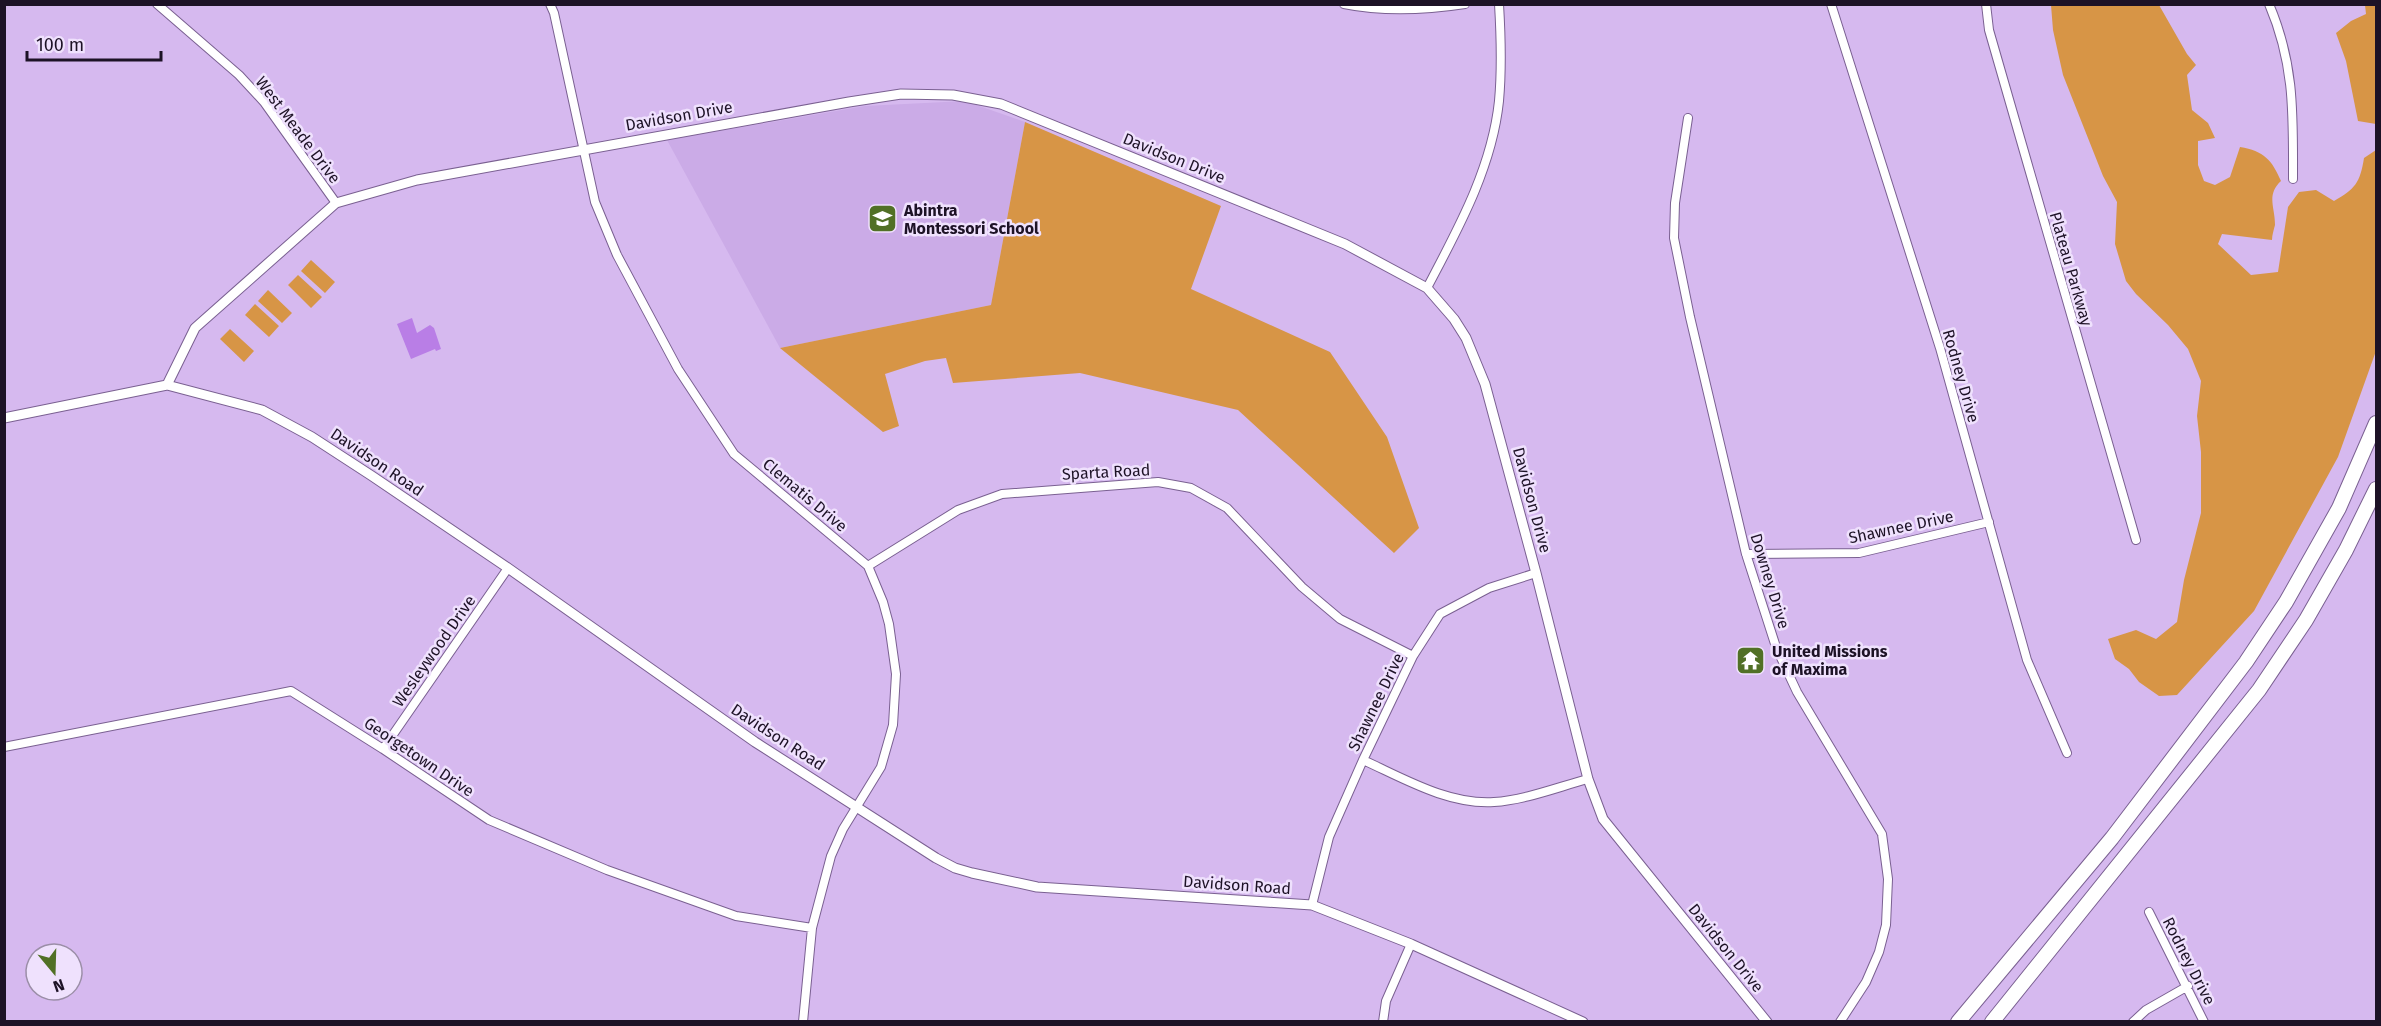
<svg xmlns="http://www.w3.org/2000/svg" width="2381" height="1026" font-family="'Fira Sans',sans-serif">
<style>
.built{fill:#cbabe7}
.green{fill:#d79546}
.water{fill:#b97ee6}
.lines{fill:none;stroke-linecap:round;stroke-linejoin:round}
.minor-casing{stroke:#7a6091;stroke-width:10}
.tertiary-casing{stroke:#7a6091;stroke-width:11}
.motorway-casing{stroke:#7a6091;stroke-width:16}
.minor{stroke:#fff;stroke-width:8}
.tertiary{stroke:#fff;stroke-width:9}
.motorway{stroke:#fff;stroke-width:14}
.labels{text-anchor:middle;dominant-baseline:central;stroke-width:5;stroke-linejoin:round;paint-order:stroke}
.street-label{font-size:16px;fill:#1d1226;stroke:#efe1fd}
.poi-label{font-size:16px;font-weight:bold;fill:#1d1226;stroke:#efe1fd;text-anchor:start}
</style>
<rect width="100%" height="100%" fill="#d6b9ef"/>
<path class="built" d="M965 101 1025 122 991 305 780 348 667 140 865 106Z"/>
<path class="green" d="M2051 5H2159L2187 54 2196 65 2187 75 2192 110 2208 123 2215 138 2198 141V165L2204 181 2215 185 2230 177 2240 147C2264 151 2272 160 2281 181 2266 195 2275 207 2275 225 2274 229 2272 235 2272 240L2222 234 2218 244 2251 275 2278 272 2288 207 2299 192 2316 190 2334 201C2355 189 2360 183 2364 158L2376 150V351L2338 457 2254 611 2177 695 2159 696 2139 682 2129 669 2115 659 2108 639 2136 630 2156 639 2177 622 2184 580 2201 513V452L2197 416 2201 381 2188 349 2168 325 2136 294 2126 281 2115 244 2117 202 2103 176 2063 75 2053 30Z
M2365 5H2376V124L2358 121 2346 61 2336 33 2351 21 2366 14Z
M1025 122 1221 206 1191 289 1330 352 1387 437 1419 528 1394 553 1238 410 1080 373 953 383 946 358 925 361 885 374 899 426 883 432 780 348 991 305Z
M311 260 335 282 325 293 301 271Z
M298 275 322 297 311 308 288 285Z
M268 290 292 313 282 323 258 301Z
M255 304 279 326 269 337 245 315Z
M230 329 254 351 244 362 220 339Z"/>
<path class="water" d="M412 318 417 333 430 325 434 328 441 349 436 351 435 349 411 359 397 324Z"/>
<g class="lines">
<defs>
<path id="minor" d="M157 4 239 75 264 102 336 203
M550 4 554 13 595 202 617 255 678 369 734 454 868 566 883 602 889 624 896 674 893 725 881 767 843 829 831 856 812 928 803 1022
M1344 4C1383 12 1426 10 1465 4
M1831 4 1940 348 2027 660 2067 753
M1986 4 1989 30 2136 540
M2269 4C2295 65 2293 115 2293 179
M1688 118 1675 203 1674 238 1690 317 1746 554 1776 647 1797 692 1882 834 1888 879 1886 925 1879 952 1866 982 1840 1022
M1427 288C1458 229 1492 168 1499 101 1502 68 1501 37 1499 4
M1746 554 1859 553 1989 522
M868 566 958 510 1002 494 1158 482 1191 488 1227 508 1302 587 1340 619 1413 656
M4 747 291 691 383 749 489 820 607 870 736 916 812 928
M383 749 508 568
M1363 760C1403 778 1448 805 1494 802 1525 800 1558 787 1588 779
M1312 905 1329 837 1363 760 1413 656 1440 614 1489 588 1536 573
M2149 912 2204 1022
M1383 1022 1386 1001 1411 944
M2133 1022 2146 1010 2188 986"/>
<path id="tertiary" d="M167 385 195 328 336 203 417 180 849 102 901 94 953 95 1001 104 1345 244 1427 288 1454 319 1466 338 1485 384 1536 573 1588 779 1603 819 1767 1022
M4 418 167 385 262 410 312 437 372 476 508 568 755 742 936 858 955 868 972 873 1037 887 1312 905 1411 944 1583 1022"/>
<path id="motorway" d="M1958 1022 2112 838 2246 662 2286 602 2339 508 2376 423
M1992 1022 2259 690 2306 620 2346 550 2376 489"/>
</defs>
<use href="#minor" class="minor-casing"/>
<use href="#tertiary" class="tertiary-casing"/>
<use href="#motorway" class="motorway-casing"/>
<use href="#minor" class="minor"/>
<use href="#tertiary" class="tertiary"/>
<use href="#motorway" class="motorway"/>
</g>
<defs>
<symbol id="school-square" viewBox="-11 -11 22 22"><rect x="-9" y="-9" width="18" height="18" rx="4" fill="#517026" stroke="#efe1fd"/><path d="M0-5L7-2L0 1L-7-2ZM-4 1L0 2.5L4 1V4Q0 6-4 4Z" fill="#fff"/></symbol>
<symbol id="temple-square" viewBox="-11 -11 22 22"><rect x="-9" y="-9" width="18" height="18" rx="4" fill="#517026" stroke="#efe1fd"/><path d="M0-6L5-2H3V0L6.5 2.5H4V6H1.5V3h-3V6H-4V2.5H-6.5L-3 0V-2H-5Z" fill="#fff"/></symbol>
</defs>
<g fill-rule="evenodd">
<use href="#school-square" x="866" y="202" width="33" height="33"/>
<use href="#temple-square" x="1734" y="644" width="33" height="33"/>
</g>
<g class="labels">
<g class="street-label">
<text transform="translate(679 116) rotate(-10)">Davidson Drive</text>
<text transform="translate(298 130) rotate(53)">West Meade Drive</text>
<text transform="translate(1174 158) rotate(22)">Davidson Drive</text>
<text transform="translate(2071 269) rotate(74)">Plateau Parkway</text>
<text transform="translate(1961 376) rotate(74)">Rodney Drive</text>
<text transform="translate(377 462) rotate(34)">Davidson Road</text>
<text transform="translate(1106 472) rotate(-3)">Sparta Road</text>
<text transform="translate(805 495) rotate(40)">Clematis Drive</text>
<text transform="translate(1532 500) rotate(75)">Davidson Drive</text>
<text transform="translate(1901 527) rotate(-12)">Shawnee Drive</text>
<text transform="translate(1770 581) rotate(73)">Downey Drive</text>
<text transform="translate(434 651) rotate(-55)">Wesleywood Drive</text>
<text transform="translate(1376 702) rotate(-64)">Shawnee Drive</text>
<text transform="translate(778 737) rotate(33)">Davidson Road</text>
<text transform="translate(419 757) rotate(34)">Georgetown Drive</text>
<text transform="translate(1237 885) rotate(4)">Davidson Road</text>
<text transform="translate(1726 948) rotate(51)">Davidson Drive</text>
<text transform="translate(2189 961) rotate(63)">Rodney Drive</text>
</g>
<g class="poi-label">
<text x="904" y="210">Abintra<tspan x="904" dy="18">Montessori School</tspan></text>
<text x="1772" y="651">United Missions<tspan x="1772" dy="18">of Maxima</tspan></text>
</g>
</g>
<rect width="2381" height="1026" fill="none" stroke="#1d1226" stroke-width="12"/>
<g transform="translate(54 972) rotate(161)"><circle r="28" fill="#efe1fd" stroke="#9b8ea7" stroke-width="1.5"/>
<path d="M0-4.5L10 22L0 15L-10 22Z" fill="#517026"/>
<text y="-9" font-size="16" font-weight="bold" text-anchor="middle" fill="#1d1226">N</text>
</g>
<path d="M27 51v9h134v-9" fill="none" stroke="#1d1226" stroke-width="3"/>
<text x="36" y="51" font-size="18" fill="#1d1226" stroke="#efe1fd" stroke-width="4.5" paint-order="stroke">100 m</text>
</svg>
